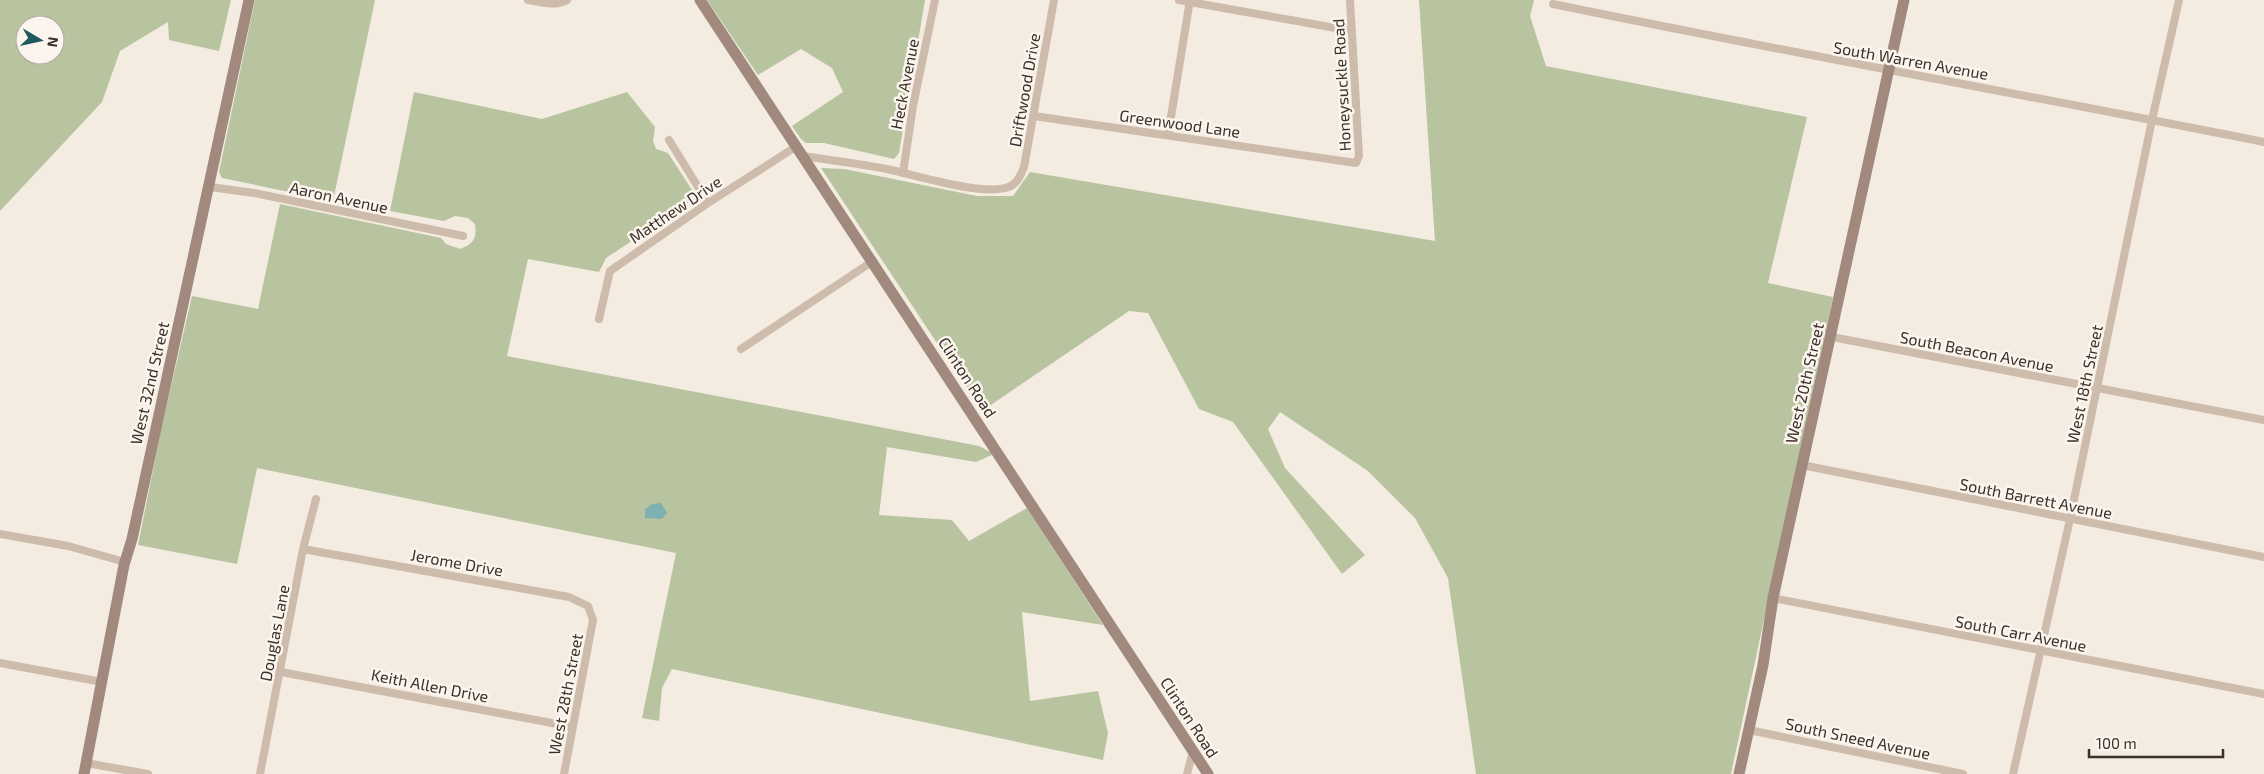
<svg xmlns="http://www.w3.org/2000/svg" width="2264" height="774" font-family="'Exo 2',sans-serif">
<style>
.green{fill:#b8c4a0;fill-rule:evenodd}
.water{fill:#7fb0b2}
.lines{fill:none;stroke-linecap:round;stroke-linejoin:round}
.street{stroke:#cdbbac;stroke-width:8}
.secondary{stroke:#a18a7d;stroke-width:11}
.labels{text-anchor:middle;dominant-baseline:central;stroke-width:5;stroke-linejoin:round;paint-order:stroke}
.street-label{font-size:16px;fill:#3b302b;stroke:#fbf5ee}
</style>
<rect width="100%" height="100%" fill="#f4ebe1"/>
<path class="green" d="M0 0H231L219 51 169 40 168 22 120 51 102 102 0 211ZM25 25H55V55H25Z
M255 0H375L333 201 222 178 219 172Z
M707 0H925L899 153 894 159 824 143H806L801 139 792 126 843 92 832 68 801 49 758 75Z
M1419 0H1534L1530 16 1546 66 1807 117 1768 283 1833 297 1731 774H1476L1448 578 1415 518 1368 471 1280 412 1268 429 1285 468 1365 555 1342 574 1233 422 1199 409 1148 313 1129 311 982 411 821 168 844 169 977 196H1013L1030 172 1435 241Z
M414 92 542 119 627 92 655 127 653 141 656 149 668 153 694 193 692 201 606 258 599 272 528 259 507 356 979 446 994 454 976 462 887 447 879 515 952 520 969 541 1027 508 1103 625 1022 612 1030 701 1098 691 1108 733 1103 760 672 669 662 688 659 721 642 718 676 553 257 468 237 564 138 545 161 430 192 296 258 309 280 204 441 238 446 244 460 249C474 244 477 238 475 224L468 218 455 216 444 221 390 211Z"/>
<path class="water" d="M661 503 667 513 662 519 645 518V509L652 504Z"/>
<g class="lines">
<path class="street" d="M528 0C541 2 555 7 567 0
M1179 0 1352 31
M1553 4C1790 53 2027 95 2264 142
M1034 116 1356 163 1359 156 1350 0
M1168 135 1190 0
M669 140 708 203
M803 156C831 160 860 164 887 169 916 175 978 195 1005 188 1016 186 1020 177 1024 167L1054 0
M903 173 913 106 935 0
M210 187 254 193 463 236
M599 319 610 271 708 203 797 146
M1832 337 2264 420
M741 349 873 261
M1802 465 2264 557
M0 534 68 546 125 562
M303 549 569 597 588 606 593 620 564 774
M1773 598 2264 694
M0 663 102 682
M281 672 573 727
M1749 730 1963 774
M86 763 148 774
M260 774 303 549 316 499
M1187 774 1193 751
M2013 774 2070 519 2152 120 2179 0"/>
<path class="secondary" d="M700 0 1208 774
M84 774 124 565 132 539 249 0
M1739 774 1763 665 1773 598 1904 0"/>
</g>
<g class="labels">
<g class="street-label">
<text transform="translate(1911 60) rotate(10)">South Warren Avenue</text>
<text transform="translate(904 84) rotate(-79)">Heck Avenue</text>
<text transform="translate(1341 85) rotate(-93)">Honeysuckle Road</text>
<text transform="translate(1024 90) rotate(-80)">Driftwood Drive</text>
<text transform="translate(1180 123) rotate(8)">Greenwood Lane</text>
<text transform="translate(339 197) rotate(12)">Aaron Avenue</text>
<text transform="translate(675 209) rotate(-34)">Matthew Drive</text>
<text transform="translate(1977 351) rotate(11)">South Beacon Avenue</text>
<text transform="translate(968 377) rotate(57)">Clinton Road</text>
<text transform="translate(149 383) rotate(-77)">West 32nd Street</text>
<text transform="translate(1804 383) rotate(-77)">West 20th Street</text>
<text transform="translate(2084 384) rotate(-78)">West 18th Street</text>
<text transform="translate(2036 498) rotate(11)">South Barrett Avenue</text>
<text transform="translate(457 562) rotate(10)">Jerome Drive</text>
<text transform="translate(274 633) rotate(-79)">Douglas Lane</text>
<text transform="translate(2021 633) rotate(11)">South Carr Avenue</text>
<text transform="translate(430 685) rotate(11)">Keith Allen Drive</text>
<text transform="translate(565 694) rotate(-79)">West 28th Street</text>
<text transform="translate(1190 717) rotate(57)">Clinton Road</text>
<text transform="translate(1858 738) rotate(12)">South Sneed Avenue</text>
</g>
</g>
<g transform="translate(40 40) rotate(99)"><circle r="24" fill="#fbf5ee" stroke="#aea6a0"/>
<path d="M0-4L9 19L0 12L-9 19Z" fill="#1f5a5e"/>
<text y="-8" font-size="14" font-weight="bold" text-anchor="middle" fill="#3b302b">N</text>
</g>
<path d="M2089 749v8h134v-8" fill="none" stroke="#3b302b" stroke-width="2.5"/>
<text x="2096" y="749" font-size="15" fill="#3b302b" stroke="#fbf5ee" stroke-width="4" paint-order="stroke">100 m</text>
</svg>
